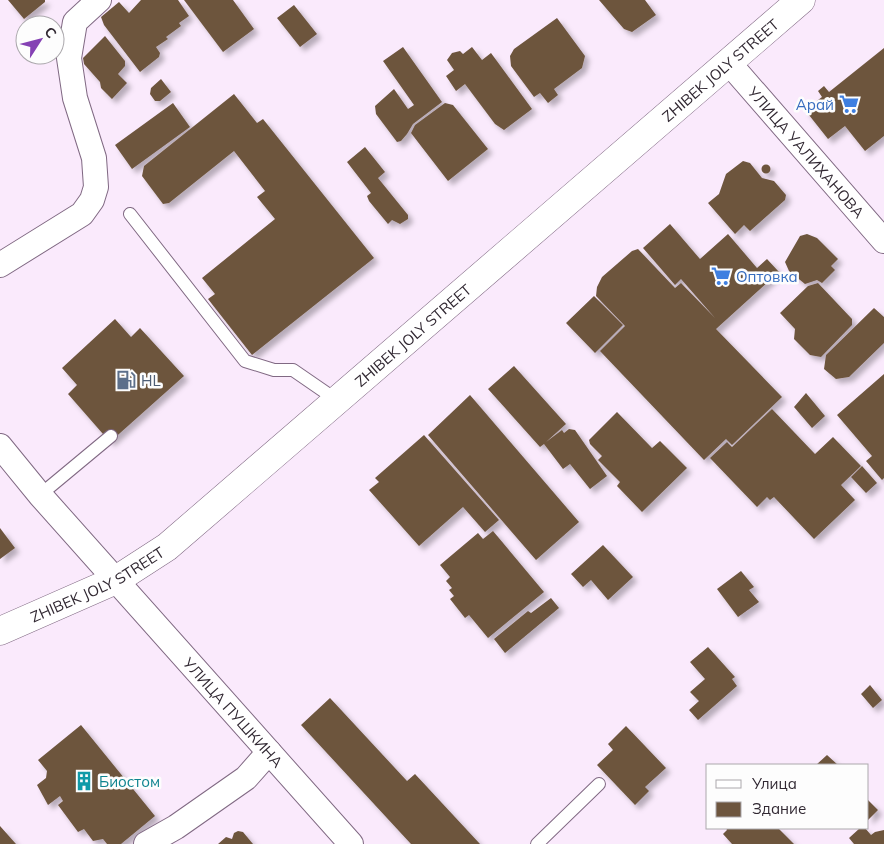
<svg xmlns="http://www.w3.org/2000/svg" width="884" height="844" font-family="Mulish,sans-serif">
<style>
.building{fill:#6d553e;filter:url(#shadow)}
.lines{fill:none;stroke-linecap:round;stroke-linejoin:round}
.service-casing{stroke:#806983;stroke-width:14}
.minor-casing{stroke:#806983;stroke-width:26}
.trunk-casing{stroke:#806983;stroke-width:29}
.service{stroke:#fff;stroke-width:12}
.minor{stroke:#fff;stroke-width:24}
.trunk{stroke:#fff;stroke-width:28}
.labels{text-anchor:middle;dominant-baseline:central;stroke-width:5;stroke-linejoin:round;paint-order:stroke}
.street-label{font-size:15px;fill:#312832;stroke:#fdfdfd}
.shop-label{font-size:15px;fill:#366cbe;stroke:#fdfdfd;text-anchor:end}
.service-label{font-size:15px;fill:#4e5e75;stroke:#fdfdfd;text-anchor:start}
.culture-label{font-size:15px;fill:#0d838f;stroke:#fdfdfd;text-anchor:start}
</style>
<defs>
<filter id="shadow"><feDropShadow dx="4.5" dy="4.5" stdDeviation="2.5" flood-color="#0004"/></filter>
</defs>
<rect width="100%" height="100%" fill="#faeafc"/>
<path class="building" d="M8 0H45V2L24 19Z
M141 0H178L189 16 179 23 181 26 166 37 168 39 156 47 160 53 159 57 140 72 104 25 101 17 119 2 129 13Z
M184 0H233L254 29 223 52Z
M599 0H645L656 15 632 32 624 29Z
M294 5 317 34 300 47 277 18Z
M557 18 585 56 582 68 554 89 558 95 548 103 540 93 534 97 511 66 510 56 514 49Z
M105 36 125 61V66L118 74 127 83 112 99 101 88 100 82 84 64 83 58Z
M403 47 442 102 413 124 407 134 401 141 397 142 376 114 375 106 394 89 408 109 414 105 383 61Z
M472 47 482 60 491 53 532 109 504 130 495 124 465 84 456 91 446 76 454 70 447 60 452 53 460 51 463 54Z
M884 48V136L865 151 845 126 828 139 805 110 822 97 818 91 824 86 829 92Z
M161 79 171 92 160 101H155L150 94 151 88Z
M234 94 257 123 263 119 374 258 252 355 208 299 215 294 202 278 275 219 257 197 265 191 234 151 169 203 163 204 142 176 144 166Z
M173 103 190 127 132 169 115 145Z
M445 103 453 105 488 149 448 181 411 133 415 125Z
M365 147 385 172 378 178 408 215V219L400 224 392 220 388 224 369 201 367 196 371 193 347 162Z
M743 161 750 163 762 178 774 181 786 195 785 200 750 231 744 225 735 234 708 203 719 194 726 174Z
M761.5 169a4.5 4.5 0 1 1 9 0a4.5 4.5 0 1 1-9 0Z
M670 224 700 259 728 234 757 268 767 259 779 272 716 329 782 397 732 445 726 439 704 460 600 351 625 326 596 296 597 287 602 277 632 251 638 249 675 288 681 283 715 318 681 279 675 285 643 248Z
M807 234 817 238 838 259 831 266 835 270 822 283 817 280 805 284 789 271 785 262 800 236Z
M818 283 852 319V325L821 357 810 355 794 339 795 329 780 313 808 286Z
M594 296 623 325 595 353 566 323Z
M874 308 884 317V343L849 377 836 379 824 369 826 355Z
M115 319 131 337 140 328 184 376 110 442 68 394 77 385 62 368Z
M514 366 566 424 546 442 562 430 564 433 569 429 575 430 607 476 590 489 570 464 563 469 544 444 540 447 488 389Z
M884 374V478L882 480 866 461 872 456 837 415Z
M806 393 825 416 812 428 794 407Z
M470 395 579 522 536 560 428 435Z
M772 409 815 454 833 437 861 466 841 485 855 500 814 539 774 497 770 500 767 497 757 507 710 458 727 442 732 447Z
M617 412 652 448 660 441 687 468 642 512 617 486 620 482 598 460 602 456 590 444 589 440Z
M424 435 499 520 485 532 463 507 419 546 369 490 379 482 375 478Z
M862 466 877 483 866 493 851 477Z
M0 528 15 548 0 559Z
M493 531 544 592 488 638 469 615 465 618 450 599 454 596 449 590 452 588 446 581 450 577 440 565 478 533 483 539Z
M603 545 633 577 608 600 591 580 583 587 571 574Z
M741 571 754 587 749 590 759 602 738 617 717 589Z
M551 598 559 608 505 653 494 639 528 611 531 613Z
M708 647 735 677 732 679 737 686 698 720 689 710 699 701 690 692 705 679 690 662Z
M870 685 882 700 873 708 861 694Z
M330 698 407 781 415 774 480 844H411L301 725Z
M81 725 155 816 121 844H107L103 839 93 841 84 829 78 832 58 805 63 801 60 796 48 805 37 785 46 778 47 771 38 760Z
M626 726 666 768 645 787 649 791 635 805 597 765 613 750 608 744Z
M827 755 838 765H816Z
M868 800 878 810 868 820Z
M0 826 16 844H0Z
M726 828H778L794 844H732L723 834 727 830Z
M860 828H865L871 835 875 832 884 830V844H854L849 838Z
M238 831 243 832 253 844H218L226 837 232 839 234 833Z"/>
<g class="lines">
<defs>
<path id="service" d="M130 214 245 361 274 370H293L338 401
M40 495 111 436
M537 844 599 784"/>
<g id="minor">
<path id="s1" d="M729 63 884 241"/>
<path d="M0 265 82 214 92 200 96 187 94 158 75 98 69 58 75 22 99 0"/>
<path id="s2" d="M0 446 40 495 351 844"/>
<path d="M146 844 176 827 246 778 269 752"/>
</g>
<g id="trunk">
<path id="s3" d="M0 631 116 580 167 547 801 0"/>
</g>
</defs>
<use href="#service" class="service-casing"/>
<use href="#minor" class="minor-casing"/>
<use href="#trunk" class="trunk-casing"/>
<use href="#service" class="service"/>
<use href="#minor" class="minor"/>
<use href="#trunk" class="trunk"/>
</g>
<defs>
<symbol id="supermarket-bare" viewBox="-9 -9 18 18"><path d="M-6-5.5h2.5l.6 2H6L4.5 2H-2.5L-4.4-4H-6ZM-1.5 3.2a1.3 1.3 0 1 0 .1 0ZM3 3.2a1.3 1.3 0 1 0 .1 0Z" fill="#3f7fe0" stroke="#fdfdfd" stroke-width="2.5" paint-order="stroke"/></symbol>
<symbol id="fuel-bare" viewBox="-9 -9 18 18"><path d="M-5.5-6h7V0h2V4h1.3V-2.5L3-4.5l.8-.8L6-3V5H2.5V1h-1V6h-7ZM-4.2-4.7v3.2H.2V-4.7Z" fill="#5c6f8a" stroke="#fdfdfd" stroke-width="2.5" paint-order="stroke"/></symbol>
<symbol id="building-bare" viewBox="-9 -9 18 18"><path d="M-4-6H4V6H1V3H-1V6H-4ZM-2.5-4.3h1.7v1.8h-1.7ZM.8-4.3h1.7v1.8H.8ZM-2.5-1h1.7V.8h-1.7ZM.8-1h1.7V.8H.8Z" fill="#0f9aa8" stroke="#fdfdfd" stroke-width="2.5" paint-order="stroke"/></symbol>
</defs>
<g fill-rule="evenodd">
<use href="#supermarket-bare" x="835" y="90" width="28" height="28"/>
<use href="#supermarket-bare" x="707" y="262" width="28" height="28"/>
<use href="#fuel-bare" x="112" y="366" width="28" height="28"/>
<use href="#building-bare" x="70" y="767" width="28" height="28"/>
</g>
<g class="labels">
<g class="street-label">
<text stroke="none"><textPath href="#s3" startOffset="918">ZHIBEK JOLY STREET</textPath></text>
<text stroke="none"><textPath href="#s1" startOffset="118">УЛИЦА УАЛИХАНОВА</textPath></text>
<text stroke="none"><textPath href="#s3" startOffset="512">ZHIBEK JOLY STREET</textPath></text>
<text stroke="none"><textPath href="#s3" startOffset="108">ZHIBEK JOLY STREET</textPath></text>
<text stroke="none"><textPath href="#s2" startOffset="354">УЛИЦА ПУШКИНА</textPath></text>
</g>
<g class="shop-label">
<text x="834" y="104">Арай</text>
<text x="736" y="276" text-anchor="start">Оптовка</text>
</g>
<g class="service-label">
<text x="141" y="380">HL</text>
</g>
<g class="culture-label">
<text x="99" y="781">Биостом</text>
</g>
</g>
<rect x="706" y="764" width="162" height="65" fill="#fdfdfd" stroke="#aba8ac"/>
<rect x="716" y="780" width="25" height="8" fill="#ffffff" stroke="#aba8ac"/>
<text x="752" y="789" font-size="15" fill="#312832">Улица</text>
<rect x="716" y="802" width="25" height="15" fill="#6d553e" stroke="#aba8ac"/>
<text x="752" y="814" font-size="15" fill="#312832">Здание</text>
<g transform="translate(40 40) rotate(54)"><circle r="24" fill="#fdfdfd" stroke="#aba8ac"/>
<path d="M0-4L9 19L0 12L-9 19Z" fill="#8541b4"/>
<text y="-8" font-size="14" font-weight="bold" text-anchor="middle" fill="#312832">С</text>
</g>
</svg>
